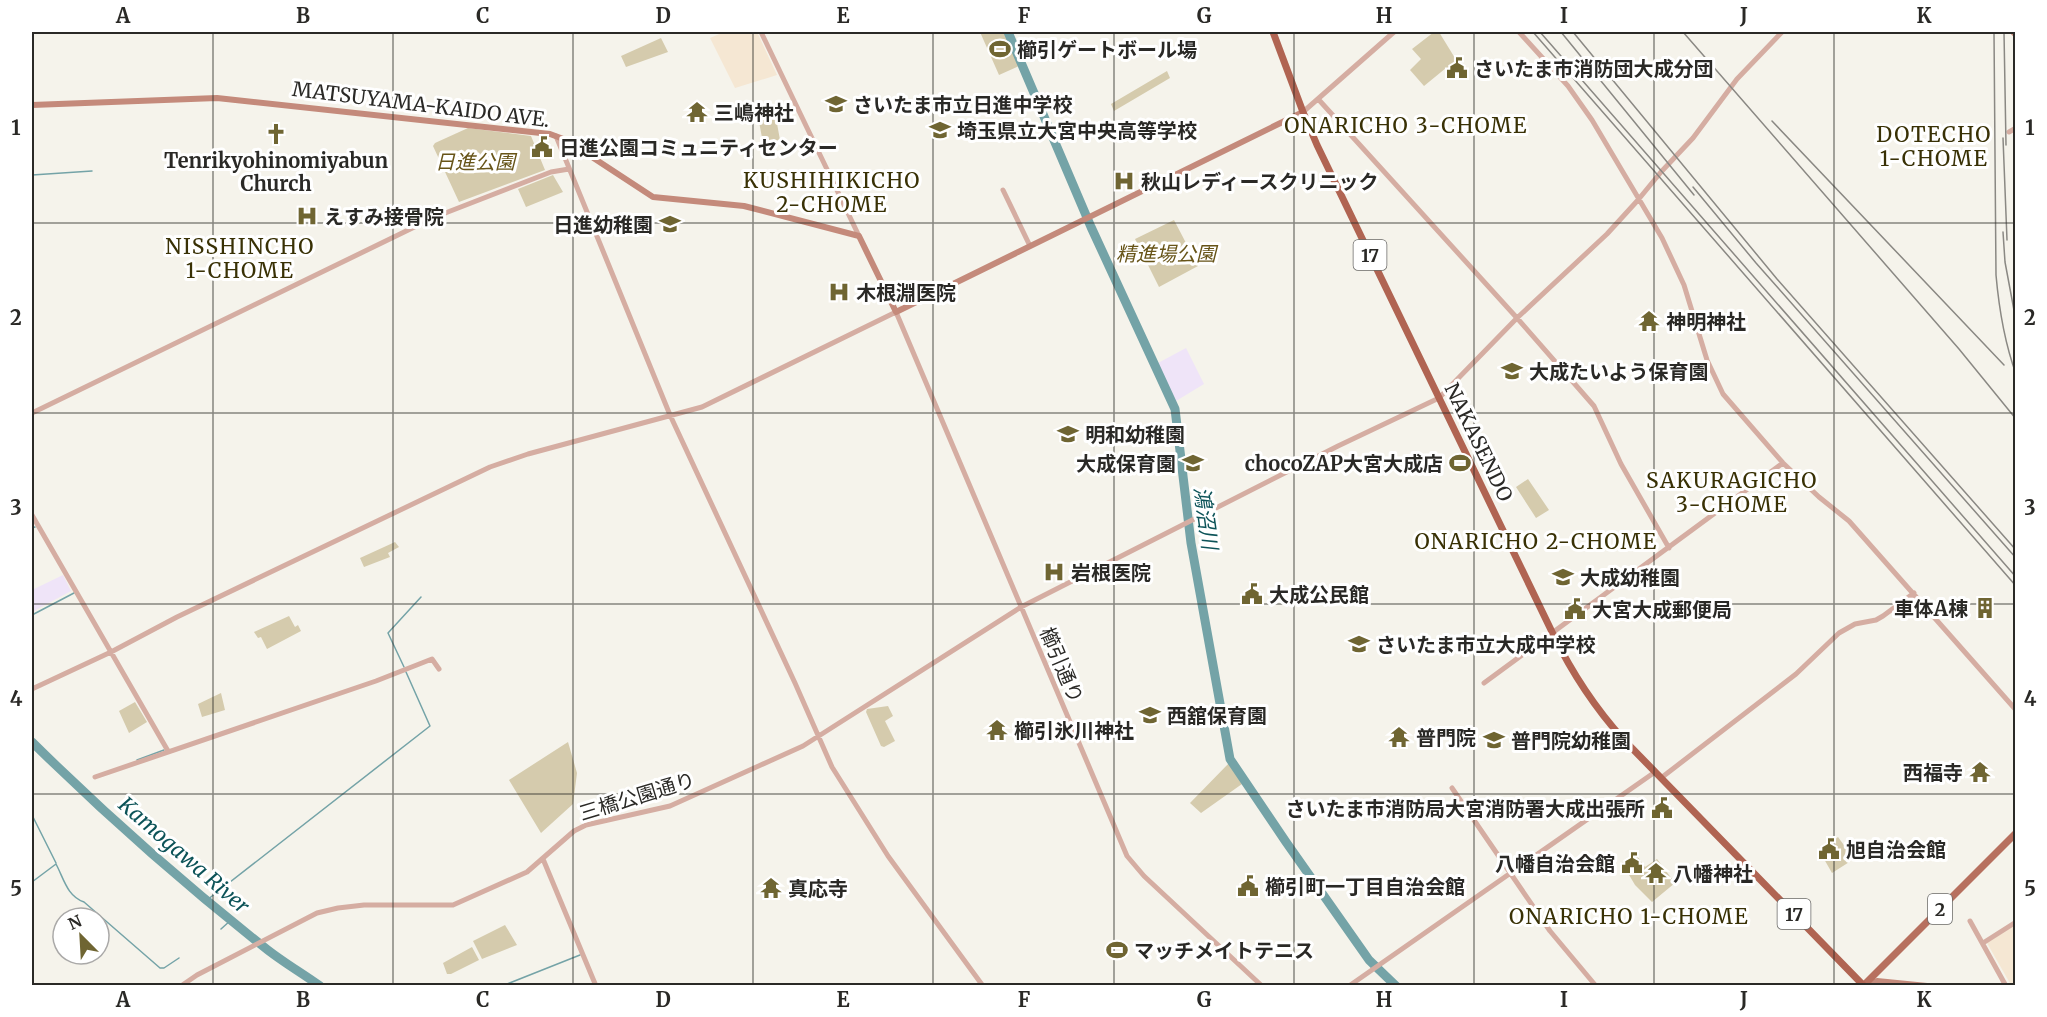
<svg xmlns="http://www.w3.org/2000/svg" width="2047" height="1017" font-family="Merriweather,'Noto Sans JP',serif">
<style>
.commercial{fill:#f5e7d3}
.industrial{fill:#efe4f8}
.green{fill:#d5cbad}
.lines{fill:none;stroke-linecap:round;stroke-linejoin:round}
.stream{stroke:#74a3a7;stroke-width:1.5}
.river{stroke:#74a3a7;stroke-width:9}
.tertiary{stroke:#d5ada2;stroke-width:5}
.secondary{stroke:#c48a7b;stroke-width:6}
.primary{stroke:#b7705f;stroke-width:7}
.trunk{stroke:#b06452;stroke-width:7}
.tram{stroke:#8a8883;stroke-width:1.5}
.rail{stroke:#8a8883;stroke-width:1.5}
.grid{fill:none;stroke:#2a2926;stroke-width:1.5;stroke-opacity:0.55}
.labels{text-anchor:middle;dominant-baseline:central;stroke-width:6;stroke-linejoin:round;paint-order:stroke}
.shield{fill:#fff;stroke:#6a6967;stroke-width:1.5}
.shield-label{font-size:18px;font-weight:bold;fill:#2a2926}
.poi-label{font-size:20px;font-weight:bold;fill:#2a2926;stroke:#fff;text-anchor:start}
.street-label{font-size:20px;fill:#2a2926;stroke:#fff}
.park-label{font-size:20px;font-style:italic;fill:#675418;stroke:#fff}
.neighbourhood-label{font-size:21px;letter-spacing:1.5px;fill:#393105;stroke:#fff}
.water-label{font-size:21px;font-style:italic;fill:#0c5358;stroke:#fff}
.neatline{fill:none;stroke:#2a2926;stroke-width:2}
.grid-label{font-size:20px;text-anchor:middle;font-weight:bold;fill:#2a2926}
</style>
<rect width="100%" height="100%" fill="#f5f3eb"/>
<path class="commercial" d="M724 32H757L777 75 735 88 710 38Z
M2015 925V985H2011L1987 943Z"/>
<path class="industrial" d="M1186 348 1204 384 1176 401 1158 363Z
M63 575 71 591 32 612V590Z"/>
<path class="green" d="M980 32H1004L1019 66 999 75Z
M1434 32H1439L1458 63 1448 69 1446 68 1424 86 1410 70 1421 59 1412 49Z
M661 38 668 52 626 67 621 56Z
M1167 71 1170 78 1114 111 1111 104Z
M774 107 780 140 763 143 757 111Z
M468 128 531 136 545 170 459 202 433 146 435 143Z
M553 175 563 192 526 207 518 189Z
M1174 220 1198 266 1159 287 1135 239Z
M1528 479 1549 510 1536 518 1516 487Z
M395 542 399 547 388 553 390 557 364 567 360 558Z
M289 616 295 627 298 625 301 631 267 649 261 637 258 638 254 632Z
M221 693 225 710 202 717 198 704Z
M135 702 147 722 129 733 119 711Z
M888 706 893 716 885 721 895 741 884 747 881 746 866 712 867 709Z
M568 742 577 773 573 804 541 833 509 780Z
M1230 762 1242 784 1201 813 1190 803Z
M1838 837 1854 859 1832 873 1820 852Z
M1635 853 1645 867 1657 859 1675 883 1652 902 1635 885 1622 863Z
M505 925 517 945 482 959 473 941Z
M472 947 479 960 451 974H447L443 963Z"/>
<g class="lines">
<path class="stream" d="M32 175 92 171
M32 528 35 527
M32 615 74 593
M404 667 388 633 421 597
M137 760 164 750
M32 815 56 863
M32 882 56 864C64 879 67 896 84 902L160 968H164L179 958
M207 900 430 726 406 672
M221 929 231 920
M502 986 580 955"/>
<path class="river" d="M1008 32 1091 227 1175 409 1191 543 1230 759 1286 842 1369 960 1396 986
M32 742C105 814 183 883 264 947 281 961 302 973 320 986"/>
<path class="tertiary" d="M761 32 859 236
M1519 32 1568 86 1592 120 1662 238 1684 285 1707 360 1723 394 1783 463 1819 497 1849 521 2016 710
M1319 100 1517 318 1594 406 1621 464 1669 548
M1303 112 1394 32
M2009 132 2016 128
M556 136 670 415 795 683 832 767 888 856 983 986
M1003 190 1030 246
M32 413 435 217 551 172 569 169
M32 515 168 751
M1484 683 1783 463
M32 689 111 652 177 617 490 467 528 454 702 407 896 312 1127 856 1144 876 1262 986
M95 777 376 681 432 659 439 669
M1661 778 1796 674 1839 633 1855 624 1876 620 1883 616 1914 593
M1452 788 1550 931 1596 986
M543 859 596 986
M1970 921 2006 986
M1983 943 2016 922
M181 986 197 975 317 913 338 908 364 905H453L527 872 574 831 586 825 670 806 803 746 1021 607 1338 446 1439 398 1517 318 1607 234 1638 200 1661 172 1693 138 1737 79 1782 32
M1349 986 1655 772"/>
<path class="secondary" d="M2013 32 2016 35
M32 105 217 98 550 134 566 140 653 197 744 206 859 236 896 312 1303 112
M1864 985 1877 981 1927 986"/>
<path class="primary" d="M1863 986 2016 833"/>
<path class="trunk" d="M1273 32 1303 112 1317 145 1553 634C1572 673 1595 708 1624 740L1864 986"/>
<path class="tram" d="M1533 32 2016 586
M1573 32 1777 279 2016 550"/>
<path class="rail" d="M1540 32 2016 577
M1561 32 1694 195
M1683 32 1959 349 2016 419
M1994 32 1996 275C1999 309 2004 341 2016 374
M2004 32 2006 145
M1772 121 2004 365
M2003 138 2007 240
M1693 187 1756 263 2016 558
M2003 232 2005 262 2016 321"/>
</g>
<path class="grid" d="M213 32V986M393 32V986M573 32V986M753 32V986M933 32V986M1114 32V986M1294 32V986M1474 32V986M1654 32V986M1834 32V986M32 223H2016M32 413H2016M32 604H2016M32 794H2016"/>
<defs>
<symbol id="stadium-bare" viewBox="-9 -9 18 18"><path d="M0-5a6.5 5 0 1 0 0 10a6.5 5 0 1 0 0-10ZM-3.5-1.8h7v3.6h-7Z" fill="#6f6532" stroke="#fff" stroke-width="2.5" paint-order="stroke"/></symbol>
<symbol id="civic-bare" viewBox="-9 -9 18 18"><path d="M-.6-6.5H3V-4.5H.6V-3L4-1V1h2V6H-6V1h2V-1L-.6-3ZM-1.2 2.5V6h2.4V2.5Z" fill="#6f6532" stroke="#fff" stroke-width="2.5" paint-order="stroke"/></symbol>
<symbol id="school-bare" viewBox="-9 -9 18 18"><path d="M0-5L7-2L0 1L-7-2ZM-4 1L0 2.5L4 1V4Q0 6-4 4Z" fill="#6f6532" stroke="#fff" stroke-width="2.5" paint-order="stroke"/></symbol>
<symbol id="temple-bare" viewBox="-9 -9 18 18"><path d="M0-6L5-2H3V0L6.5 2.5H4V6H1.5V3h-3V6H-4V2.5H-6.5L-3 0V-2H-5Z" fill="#6f6532" stroke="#fff" stroke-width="2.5" paint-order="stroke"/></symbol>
<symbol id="church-bare" viewBox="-9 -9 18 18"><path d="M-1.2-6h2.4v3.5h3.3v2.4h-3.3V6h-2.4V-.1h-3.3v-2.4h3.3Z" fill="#6f6532" stroke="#fff" stroke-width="2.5" paint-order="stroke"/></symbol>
<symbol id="hospital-bare" viewBox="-9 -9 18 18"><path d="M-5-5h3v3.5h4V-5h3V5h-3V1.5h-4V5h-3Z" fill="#6f6532" stroke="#fff" stroke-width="2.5" paint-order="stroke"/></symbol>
<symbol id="building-bare" viewBox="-9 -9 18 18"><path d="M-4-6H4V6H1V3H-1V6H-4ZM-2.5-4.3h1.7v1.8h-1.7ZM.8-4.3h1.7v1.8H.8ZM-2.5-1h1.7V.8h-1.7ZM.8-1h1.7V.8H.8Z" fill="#6f6532" stroke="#fff" stroke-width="2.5" paint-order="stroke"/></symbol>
</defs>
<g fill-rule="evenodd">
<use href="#stadium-bare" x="985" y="34" width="30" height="30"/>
<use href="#civic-bare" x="1442" y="53" width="30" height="30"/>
<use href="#school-bare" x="821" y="89" width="30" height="30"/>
<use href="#temple-bare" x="682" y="97" width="30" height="30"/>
<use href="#school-bare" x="925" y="115" width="30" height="30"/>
<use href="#church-bare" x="261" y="119" width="30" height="30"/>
<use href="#civic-bare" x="527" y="132" width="30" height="30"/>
<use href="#hospital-bare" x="1109" y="166" width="30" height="30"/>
<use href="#hospital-bare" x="292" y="201" width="30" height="30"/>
<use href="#school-bare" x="655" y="209" width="30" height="30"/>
<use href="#hospital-bare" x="824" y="277" width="30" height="30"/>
<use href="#temple-bare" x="1634" y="306" width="30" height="30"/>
<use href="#school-bare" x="1497" y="356" width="30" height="30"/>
<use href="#school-bare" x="1053" y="419" width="30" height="30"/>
<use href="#school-bare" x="1178" y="448" width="30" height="30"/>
<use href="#stadium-bare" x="1445" y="448" width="30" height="30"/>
<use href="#hospital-bare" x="1039" y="557" width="30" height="30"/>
<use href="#school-bare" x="1548" y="562" width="30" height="30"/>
<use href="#civic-bare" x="1237" y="579" width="30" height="30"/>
<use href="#building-bare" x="1970" y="593" width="30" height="30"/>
<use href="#civic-bare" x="1560" y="594" width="30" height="30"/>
<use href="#school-bare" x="1344" y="629" width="30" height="30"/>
<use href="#school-bare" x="1135" y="700" width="30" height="30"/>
<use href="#temple-bare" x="982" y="715" width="30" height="30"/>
<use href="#temple-bare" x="1384" y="722" width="30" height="30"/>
<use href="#school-bare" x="1479" y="725" width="30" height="30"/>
<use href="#temple-bare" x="1965" y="757" width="30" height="30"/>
<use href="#civic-bare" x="1647" y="793" width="30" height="30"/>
<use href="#civic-bare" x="1814" y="834" width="30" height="30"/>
<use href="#civic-bare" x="1617" y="848" width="30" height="30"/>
<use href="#temple-bare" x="1641" y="858" width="30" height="30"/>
<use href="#civic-bare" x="1233" y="871" width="30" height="30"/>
<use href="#temple-bare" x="756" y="873" width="30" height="30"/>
<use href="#stadium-bare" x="1102" y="935" width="30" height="30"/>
</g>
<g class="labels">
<g class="shield">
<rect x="1353.5" y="240" width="33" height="30" rx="4.5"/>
<rect x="1928" y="894" width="24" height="30" rx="4.5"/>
<rect x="1777.5" y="899" width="33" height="30" rx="4.5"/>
</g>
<g class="shield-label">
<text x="1370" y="255">17</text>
<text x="1940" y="909">2</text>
<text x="1794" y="914">17</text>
</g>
<g class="poi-label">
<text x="1017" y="49">櫛引ゲートボール場</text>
<text x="1474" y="68">さいたま市消防団大成分団</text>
<text x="853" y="104">さいたま市立日進中学校</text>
<text x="714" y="112">三嶋神社</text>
<text x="957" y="130">埼玉県立大宮中央高等学校</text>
<text x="559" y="147">日進公園コミュニティセンター</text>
<text x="276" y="160" text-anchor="middle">Tenrikyohinomiyabun<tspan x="276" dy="23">Church</tspan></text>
<text x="1141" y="181">秋山レディースクリニック</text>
<text x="324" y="216">えすみ接骨院</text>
<text x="653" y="224" text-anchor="end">日進幼稚園</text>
<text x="856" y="292">木根淵医院</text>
<text x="1666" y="321">神明神社</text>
<text x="1529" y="371">大成たいよう保育園</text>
<text x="1085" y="434">明和幼稚園</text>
<text x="1176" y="463" text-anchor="end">大成保育園</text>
<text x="1443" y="463" text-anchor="end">chocoZAP大宮大成店</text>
<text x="1071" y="572">岩根医院</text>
<text x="1580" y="577">大成幼稚園</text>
<text x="1269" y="594">大成公民館</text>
<text x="1968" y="608" text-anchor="end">車体A棟</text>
<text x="1592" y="609">大宮大成郵便局</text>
<text x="1376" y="644">さいたま市立大成中学校</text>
<text x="1167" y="715">西舘保育園</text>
<text x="1014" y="730">櫛引氷川神社</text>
<text x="1416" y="737">普門院</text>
<text x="1511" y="740">普門院幼稚園</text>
<text x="1963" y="772" text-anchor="end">西福寺</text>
<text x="1645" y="808" text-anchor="end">さいたま市消防局大宮消防署大成出張所</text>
<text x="1846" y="849">旭自治会館</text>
<text x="1615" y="863" text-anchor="end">八幡自治会館</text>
<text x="1673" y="873">八幡神社</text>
<text x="1265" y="886">櫛引町一丁目自治会館</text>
<text x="788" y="888">真応寺</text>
<text x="1134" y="950">マッチメイトテニス</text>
</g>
<g class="street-label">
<text transform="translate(421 104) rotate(7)">MATSUYAMA-KAIDO AVE.</text>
<text transform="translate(1479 442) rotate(64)">NAKASENDO</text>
<text transform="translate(1062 665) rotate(67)">櫛引通り</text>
<text transform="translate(637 796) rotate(-17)">三橋公園通り</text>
</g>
<g class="park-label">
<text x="475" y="161">日進公園</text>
<text x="1166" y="253">精進場公園</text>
</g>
<g class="neighbourhood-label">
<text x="1406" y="125">ONARICHO 3-CHOME</text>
<text x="1934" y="134">DOTECHO<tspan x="1934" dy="24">1-CHOME</tspan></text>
<text x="832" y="180">KUSHIHIKICHO<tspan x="832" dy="24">2-CHOME</tspan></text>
<text x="240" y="246">NISSHINCHO<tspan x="240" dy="24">1-CHOME</tspan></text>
<text x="1732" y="480">SAKURAGICHO<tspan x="1732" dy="24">3-CHOME</tspan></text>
<text x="1536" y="541">ONARICHO 2-CHOME</text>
<text x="1629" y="916">ONARICHO 1-CHOME</text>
</g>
<g class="water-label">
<text transform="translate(1206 518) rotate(82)">鴻沼川</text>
<text transform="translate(184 855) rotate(41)">Kamogawa River</text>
</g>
</g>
<rect width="2047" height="1017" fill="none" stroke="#ffffff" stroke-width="66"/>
<g transform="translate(81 936) rotate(336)"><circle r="28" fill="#ffffff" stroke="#aaa9a8" stroke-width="1.5"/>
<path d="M0-4.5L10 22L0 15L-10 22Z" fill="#6f6532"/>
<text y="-9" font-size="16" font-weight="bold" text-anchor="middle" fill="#2a2926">N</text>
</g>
<rect x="33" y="33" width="1981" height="951" class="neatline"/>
<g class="grid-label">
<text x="123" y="23">A</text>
<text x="303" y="23">B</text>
<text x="483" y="23">C</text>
<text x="663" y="23">D</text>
<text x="843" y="23">E</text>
<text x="1024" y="23">F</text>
<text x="1204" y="23">G</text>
<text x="1384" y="23">H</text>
<text x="1564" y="23">I</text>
<text x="1744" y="23">J</text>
<text x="1924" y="23">K</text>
<text x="16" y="135">1</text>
<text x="2030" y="135">1</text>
<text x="16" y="325">2</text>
<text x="2030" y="325">2</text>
<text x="16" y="515">3</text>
<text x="2030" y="515">3</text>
<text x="16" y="706">4</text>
<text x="2030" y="706">4</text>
<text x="16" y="896">5</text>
<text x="2030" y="896">5</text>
<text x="123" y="1007">A</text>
<text x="303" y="1007">B</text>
<text x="483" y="1007">C</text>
<text x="663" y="1007">D</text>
<text x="843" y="1007">E</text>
<text x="1024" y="1007">F</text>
<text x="1204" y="1007">G</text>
<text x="1384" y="1007">H</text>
<text x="1564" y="1007">I</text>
<text x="1744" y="1007">J</text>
<text x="1924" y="1007">K</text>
</g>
</svg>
